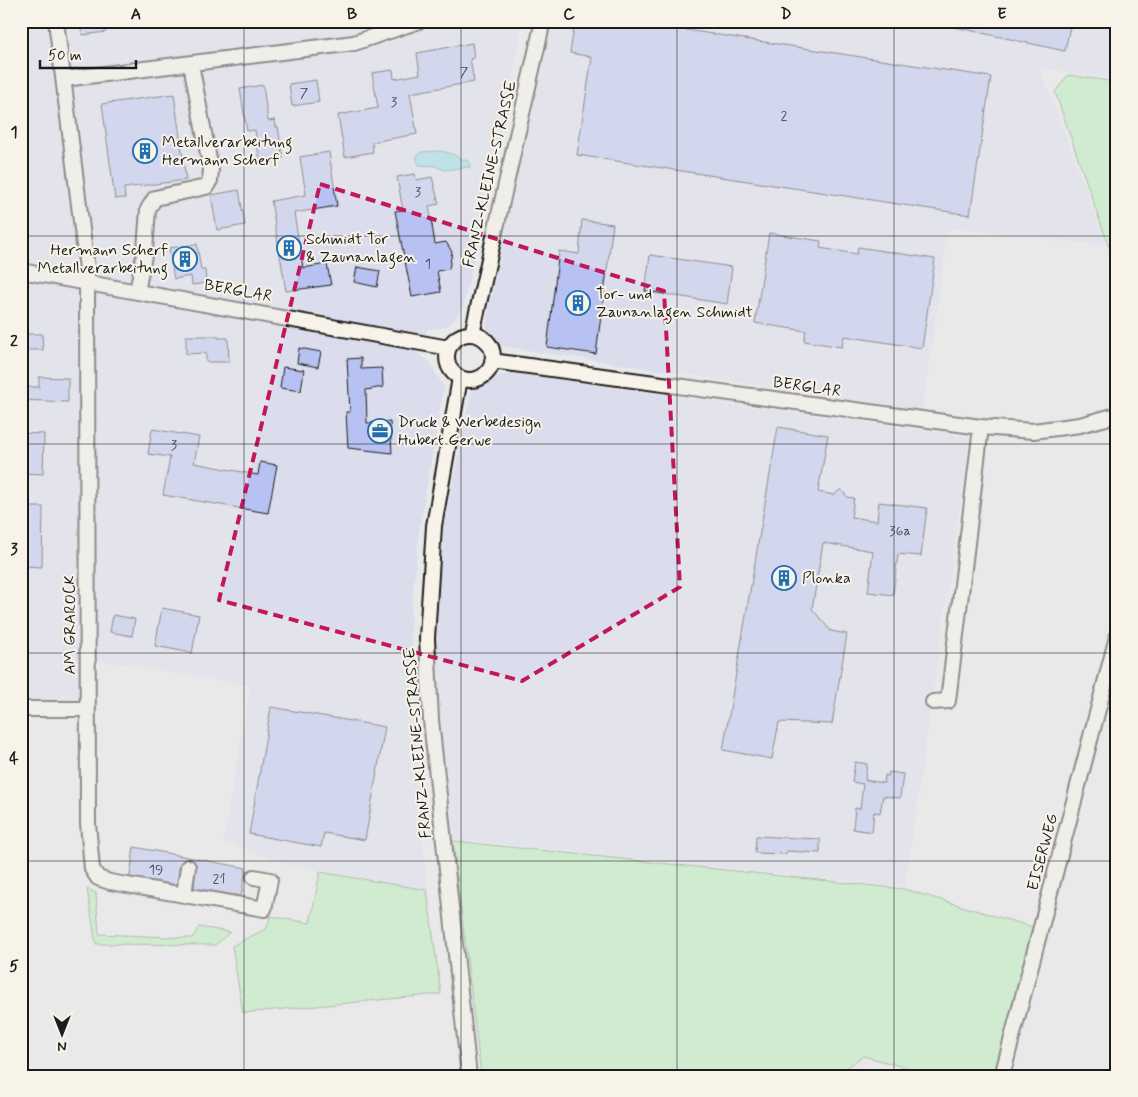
<svg xmlns="http://www.w3.org/2000/svg" width="1138" height="1097" font-family="Mynerve,sans-serif">
<style>
.built{fill:#dbdded}
.green{fill:#b3edb1;stroke:#688466}
.water{fill:#89dae1;stroke:#5d8e92}
.building{fill:#b7c2f3;stroke:#1c1c1c}
.lines{fill:none;stroke-linecap:round;stroke-linejoin:round}
.minor-casing{stroke:#1c1c1c;stroke-width:18}
.minor{stroke:#f7f3e8;stroke-width:14}
.marked{fill:none;stroke:#c2185b;stroke-width:4;stroke-dasharray:10 6;stroke-linejoin:round}
.grid{fill:none;stroke:#1c1c1c;stroke-width:1;stroke-opacity:0.55}
.labels{text-anchor:middle;dominant-baseline:central;stroke-width:4;stroke-linejoin:round;paint-order:stroke}
.number-label{font-size:14px;fill:#434652}
.poi-label{font-size:16px;fill:#1c1c1c;stroke:#f7f3e8;text-anchor:start}
.street-label{font-size:16px;fill:#1c1c1c;stroke:#f7f3e8}
.neatline{fill:none;stroke:#1c1c1c;stroke-width:2}
.grid-label{font-size:16px;text-anchor:middle;font-weight:bold;fill:#1c1c1c}
</style>
<rect width="100%" height="100%" fill="#eae9ea"/>
<filter id="ink" filterUnits="userSpaceOnUse"><feTurbulence type="fractalNoise" baseFrequency=".02" numOctaves="2"/><feDisplacementMap in="SourceGraphic" scale="10" xChannelSelector="R" yChannelSelector="G"/><feConvolveMatrix kernelMatrix="1 2 1 2 8 2 1 2 1" color-interpolation-filters="sRGB"/></filter>
<g filter="url(#ink)">
<path class="built" d="M21 21H523L480 236 462 310 453 322 443 328 428 329 416 352 430 362 444 387 420 525 411 613 413 704 427 890 286 864 223 841 250 686 81 657 82 715 21 716Z
M552 21H1117V79L1040 68 1107 246 949 228 922 410 498 346 487 330V316Z
M509 373 970 437 905 887 453 839 438 708 436 622 444 525 471 390 493 378Z"/>
<path class="green" d="M1068 75 1117 82V248L1109 247 1055 92Z
M453 841 904 889 1036 928 995 1076H938L863 1056 841 1072 840 1076H481Z
M320 872 427 890 441 994 243 1013 232 946 267 928 270 916 310 923Z
M87 889 96 893 99 934 192 938 199 927 230 932 215 945 96 944Z"/>
<path class="water" d="M439 151C452 152 458 158 470 162V167L445 170 435 166 419 165 417 160V155L421 152Z"/>
<path class="building" d="M80 21H105L106 32 82 35Z
M575 21H628L991 77 970 215 577 155 592 57 570 53Z
M950 21H1071L1065 51 950 26Z
M472 43 474 58 470 59 474 82 410 93 417 134 372 142 373 152 345 157 338 115 378 108 372 73 393 70 394 79 420 74 417 53Z
M316 80 319 102 292 106 289 84Z
M263 85 268 121 275 120 276 127H278L283 159 266 163V161L260 162 255 130 247 131 240 89Z
M174 94 186 180 124 188 125 198 115 199 102 104Z
M329 152 337 206 294 213 303 268 327 264 331 285 286 291 271 201 306 195 300 157Z
M415 174 416 180 432 177 439 204 429 206 435 244 446 242 452 252 449 269 437 271 441 292 412 297 395 211 403 210 397 177Z
M239 190 245 225 217 230 211 195Z
M582 220 613 224 596 354 547 347 559 251 579 254Z
M769 233 821 241 820 248 857 254 858 247 935 259 922 348 844 336 842 347 804 341 806 331 755 323Z
M197 244 201 270H205L206 283 192 285 191 276 174 279 169 248Z
M650 255 732 267 727 304 645 291Z
M357 267 380 271 377 287 354 282Z
M25 334H42L43 350H21V340H25Z
M186 336H218V338H228L229 362H206V353L186 354Z
M299 348 321 352 318 367 297 363Z
M361 358V369L382 368 383 387 366 390 367 423 390 422 392 453 348 448 346 412H350L347 359Z
M283 367 304 370 301 391 280 388Z
M39 377 68 378V402L21 400V387H39Z
M778 427 828 435 818 492 834 495 841 489 847 497 854 498 851 517 877 521 879 502 927 508 921 556 898 554 893 595 868 592 873 551 823 543 812 609 831 631 847 634 832 724 779 722 772 759 723 750Z
M152 429 199 437 194 463 258 475 260 462 277 465 268 513 163 495 170 457 148 454Z
M21 433 44 434 43 474 21 473Z
M21 507H43L42 567 21 566Z
M162 608 199 615 192 653 155 646Z
M113 615 135 619 132 636 110 632Z
M271 707 385 727 365 840 324 833 321 847 249 834Z
M855 762 867 764 865 780 884 783 885 775 888 776 889 772 903 774 900 798 883 796 880 813 874 812 872 832 853 829 855 808 860 809 863 784 852 782Z
M756 836 820 839V853L787 851 786 854 755 853Z
M134 847 246 868 241 896 194 888 196 864 190 858 181 862 177 885 130 877Z"/>
<g class="lines">
<defs>
<path id="minor" d="M56 21 87 269 88 823 92 869 98 878 110 882 264 909 270 880 254 877
M64 79 354 43 419 21
M21 271 449 348
M137 292 145 250 148 209 155 198 206 187 210 180 211 170 191 64
M472 334 543 21
M447 357a23 23 0 1 1 46 0a23 23 0 1 1-46 0Z
M492 361 981 427 1033 431 1080 425 1117 415
M460 378 434 526 427 638 431 720 469 1076
M933 702 948 701 981 427
M21 709H88
M184 894 188 867
M1002 1076 1117 637"/>
</defs>
<use href="#minor" class="minor-casing"/>
<use href="#minor" class="minor"/>
</g>
</g>
<path d="M0 0H1138V1097H0ZM320 184 664 291 680 587 522 681 219 600Z" fill="#eae9ea" fill-opacity=".55" fill-rule="evenodd"/>
<path class="marked" d="M320 184 664 291 680 587 522 681 219 600Z"/>
<path class="grid" d="M244 21V1076M461 21V1076M677 21V1076M894 21V1076M21 236H1117M21 444H1117M21 653H1117M21 861H1117"/>
<defs>
<symbol id="building-ring" viewBox="-11 -11 22 22"><circle r="9.5" fill="#f7f3e8" stroke="#1f6fb2" stroke-width="1.5"/><path d="M-4-6H4V6H1V3H-1V6H-4ZM-2.5-4.3h1.7v1.8h-1.7ZM.8-4.3h1.7v1.8H.8ZM-2.5-1h1.7V.8h-1.7ZM.8-1h1.7V.8H.8Z" fill="#1f6fb2"/></symbol>
<symbol id="office-ring" viewBox="-11 -11 22 22"><circle r="9.5" fill="#f7f3e8" stroke="#1f6fb2" stroke-width="1.5"/><path d="M-6-3h4V-5.5h4V-3h4V5H-6ZM-1-4.5V-3h2v-1.5ZM-6 0V1H6V0Z" fill="#1f6fb2"/></symbol>
</defs>
<g fill-rule="evenodd">
<use href="#building-ring" x="131" y="137" width="28" height="28"/>
<use href="#building-ring" x="275" y="234" width="28" height="28"/>
<use href="#building-ring" x="171" y="245" width="28" height="28"/>
<use href="#building-ring" x="564" y="289" width="28" height="28"/>
<use href="#office-ring" x="366" y="417" width="28" height="28"/>
<use href="#building-ring" x="770" y="564" width="28" height="28"/>
</g>
<g class="labels">
<g class="number-label">
<text x="464" y="72">7</text>
<text x="304" y="93">7</text>
<text x="394" y="102">3</text>
<text x="784" y="116">2</text>
<text x="418" y="192">3</text>
<text x="428" y="264">1</text>
<text x="174" y="445">3</text>
<text x="900" y="531">36a</text>
<text x="156" y="870">19</text>
<text x="219" y="879">21</text>
</g>
<g class="poi-label">
<text x="162" y="142">Metallverarbeitung<tspan x="162" dy="18">Hermann Scherf</tspan></text>
<text x="306" y="239">Schmidt Tor<tspan x="306" dy="18">&amp; Zaunanlagen</tspan></text>
<text x="168" y="250" text-anchor="end">Hermann Scherf<tspan x="168" dy="18">Metallverarbeitung</tspan></text>
<text x="596" y="294">Tor- und<tspan x="596" dy="18">Zaunanlagen Schmidt</tspan></text>
<text x="398" y="422">Druck &amp; Werbedesign<tspan x="398" dy="18">Hubert Gerwe</tspan></text>
<text x="802" y="578">Plonka</text>
</g>
<g class="street-label">
<text transform="translate(490 174) rotate(-77)">FRANZ-KLEINE-STRASSE</text>
<text transform="translate(238 291) rotate(10)">BERGLAR</text>
<text transform="translate(807 387) rotate(8)">BERGLAR</text>
<text transform="translate(70 625) rotate(-90)">AM GRAROCK</text>
<text transform="translate(418 743) rotate(-95)">FRANZ-KLEINE-STRASSE</text>
<text transform="translate(1043 852) rotate(-75)">EISERWEG</text>
</g>
</g>
<rect width="1138" height="1097" fill="none" stroke="#f7f3e8" stroke-width="55"/>
<g transform="translate(62 1034) rotate(180)" stroke="#f7f3e8" stroke-width="4" paint-order="stroke">
<path d="M0-4L9 19L0 12L-9 19Z" fill="#1c1c1c"/>
<text y="-8" font-size="14" font-weight="bold" text-anchor="middle" fill="#1c1c1c">N</text>
</g>
<path d="M40 60v8h96v-8" fill="none" stroke="#1c1c1c" stroke-width="2.5"/>
<text x="48" y="60" font-size="15" fill="#1c1c1c" stroke="#f7f3e8" stroke-width="4" paint-order="stroke">50 m</text>
<rect x="28" y="28" width="1082" height="1042" class="neatline"/>
<g class="grid-label">
<text x="136" y="19">A</text>
<text x="352" y="19">B</text>
<text x="569" y="19">C</text>
<text x="786" y="19">D</text>
<text x="1002" y="19">E</text>
<text x="14" y="137">1</text>
<text x="14" y="346">2</text>
<text x="14" y="554">3</text>
<text x="14" y="763">4</text>
<text x="14" y="971">5</text>
</g>
</svg>
